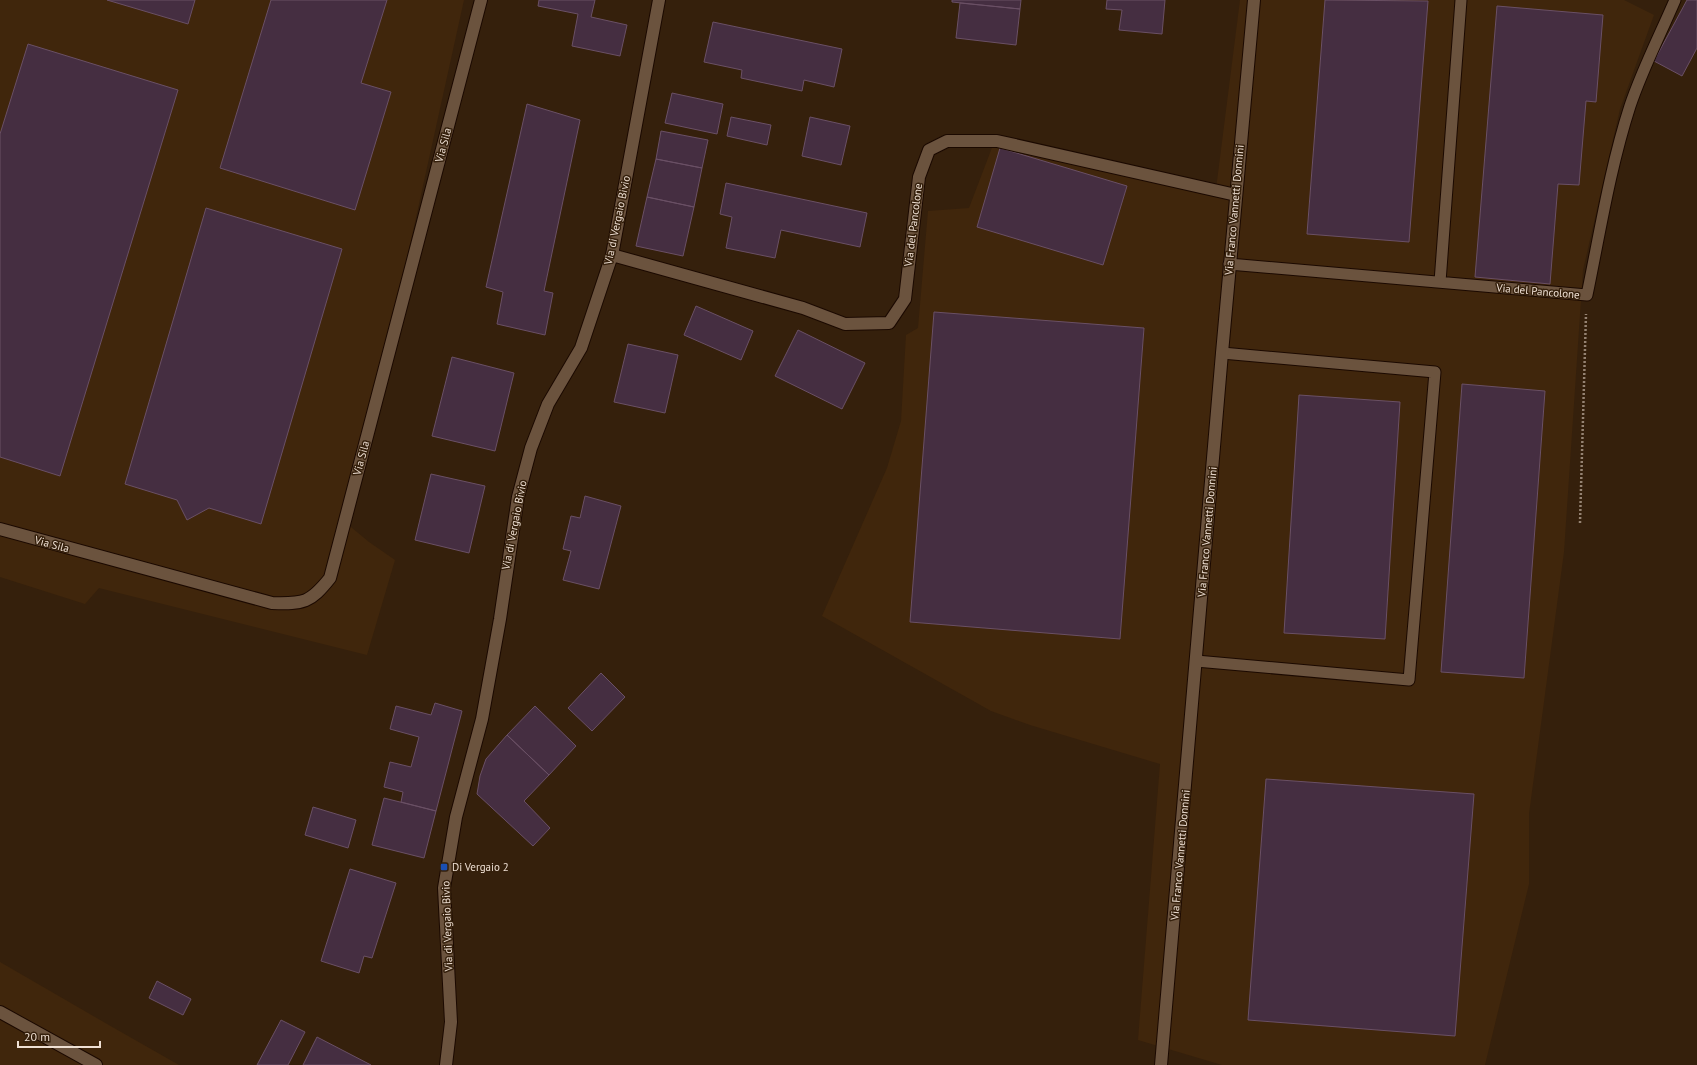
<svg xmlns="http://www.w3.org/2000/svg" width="1697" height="1065" font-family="'PT Sans',sans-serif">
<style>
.built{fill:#40260c}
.building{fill:#452e41;stroke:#6a5065}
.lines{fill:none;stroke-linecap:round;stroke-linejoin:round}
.service-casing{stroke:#1b0900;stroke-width:13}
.minor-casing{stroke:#1b0900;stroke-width:14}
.path{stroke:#958373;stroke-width:2.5;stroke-dasharray:2 2;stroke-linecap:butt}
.service{stroke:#6b533e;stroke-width:11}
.minor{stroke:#6b533e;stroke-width:12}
.transit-dot{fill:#1a4fb4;stroke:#35200c;stroke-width:1.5}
.labels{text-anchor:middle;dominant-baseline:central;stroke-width:3;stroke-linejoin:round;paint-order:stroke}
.street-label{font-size:11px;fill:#eedfd3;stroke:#35200c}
.poi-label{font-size:11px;fill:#eedfd3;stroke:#35200c;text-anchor:start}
</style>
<rect width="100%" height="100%" fill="#35200c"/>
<path class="built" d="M0 0H464L394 317 340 518 369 542 395 560 367 655 99 588 85 604 0 577Z
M1240 0H1624L1654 15 1620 109 1583 270 1564 552 1529 814V884L1485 1065H1222L1138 1040 1160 764 1030 725 991 711 822 616 887 468 901 421 906 335 918 328 928 211 969 208 993 145 1215 197Z
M0 962 114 1028 179 1065H0Z"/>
<path class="building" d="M107 0H195L188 24Z
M271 0H387L361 83 391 92 355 210 220 168Z
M539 0H595L591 17 627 25 620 56 572 46 578 14 538 6Z
M952 0H1021L1020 9 952 2Z
M1107 0H1165L1162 34 1119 30 1122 10 1106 9Z
M1325 0 1428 1 1409 242 1307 234Z
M1687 0H1697V48L1682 76 1654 61Z
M960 3 1020 9 1016 45 956 38Z
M1497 6 1603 15 1596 102 1586 101 1579 185 1558 184 1550 284 1475 277Z
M713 22 842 49 834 87 804 80 802 91 741 78 742 70 704 62Z
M28 44 178 90 60 476 0 457V134Z
M672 93 723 104 717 134 665 123Z
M527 104 580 120 544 291 553 293 545 335 497 324 503 292 486 287Z
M731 117 771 125 767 145 727 136Z
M810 117 850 126 841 165 802 156Z
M661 131 708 140 702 168 656 159Z
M1000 148 1127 186 1103 265 977 227Z
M656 159 702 168 694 207 647 197Z
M726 183 867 213 860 247 781 230 775 258 726 248 732 217 720 214Z
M647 197 694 207 683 256 636 246Z
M206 208 342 249 261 524 209 508 187 520 177 500 125 484Z
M696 306 753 331 741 360 684 335Z
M934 312 1144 328 1120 639 910 622Z
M798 330 865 363 842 409 775 376Z
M628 344 678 355 665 413 614 402Z
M452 357 514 373 495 451 432 436Z
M1462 384 1545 391 1524 678 1441 672Z
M1299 395 1400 402 1385 639 1284 633Z
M431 474 485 486 469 553 415 540Z
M585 496 621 506 599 589 563 580 571 551 563 549 571 516 580 518Z
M601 673 625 697 592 731 568 708Z
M435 703 462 711 436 811 401 802 403 792 384 787 390 762 411 767 419 737 390 729 396 706 431 715Z
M535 706 576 746 549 775 507 735Z
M507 735 549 775 524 801 550 828 533 846 477 794 480 776 486 759Z
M1266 779 1474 794 1455 1036 1248 1020Z
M384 798 436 811 424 858 372 845Z
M313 807 356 820 348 848 305 835Z
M350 869 396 883 372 958 364 956 359 973 321 961Z
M157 981 191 999 183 1015 149 998Z
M281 1020 305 1032 288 1065H257Z
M317 1037 371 1065H303Z"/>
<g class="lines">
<defs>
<path id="service" d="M1229 264 1587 295C1600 232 1610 168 1630 106 1642 70 1660 35 1675 0
M1440 282 1461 0
M1196 661 1409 680 1435 372 1222 353"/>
<path id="minor" d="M612 255 803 308 845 324 889 323 905 299 919 177 929 150 947 141H997L1236 195
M0 529 272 603C304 604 310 603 330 578L481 0
M0 1012 96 1065
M446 1065 451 1022 444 888 456 817 482 719 500 619 518 497 531 448 548 404 581 348 612 255 659 0
M1161 1065 1222 353 1254 0"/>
</defs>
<use href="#service" class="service-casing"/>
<use href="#minor" class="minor-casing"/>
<path class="path" d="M1580 523 1586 314"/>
<use href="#service" class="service"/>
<use href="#minor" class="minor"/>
</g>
<rect class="transit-dot" x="440" y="863" width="8" height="8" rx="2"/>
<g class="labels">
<g class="street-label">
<text transform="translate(443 145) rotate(-75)">Via Sila</text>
<text transform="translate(1234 210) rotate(-85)">Via Franco Vannetti Donnini</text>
<text transform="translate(617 220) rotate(-78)">Via di Vergaio Bivio</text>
<text transform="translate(913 225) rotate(-83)">Via del Pancolone</text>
<text transform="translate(1538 291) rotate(5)">Via del Pancolone</text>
<text transform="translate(361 458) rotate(-75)">Via Sila</text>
<text transform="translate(514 525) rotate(-79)">Via di Vergaio Bivio</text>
<text transform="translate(1207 532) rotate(-85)">Via Franco Vannetti Donnini</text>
<text transform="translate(52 544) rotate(15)">Via Sila</text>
<text transform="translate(1180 855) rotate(-85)">Via Franco Vannetti Donnini</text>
<text transform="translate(447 926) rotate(-92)">Via di Vergaio Bivio</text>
</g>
<g class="poi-label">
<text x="452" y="867">Di Vergaio 2</text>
</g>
</g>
<path d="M18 1041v6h82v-6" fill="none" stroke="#eedfd3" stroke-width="2"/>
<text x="24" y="1041" font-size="12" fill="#eedfd3" stroke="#35200c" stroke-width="3" paint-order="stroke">20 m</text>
</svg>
